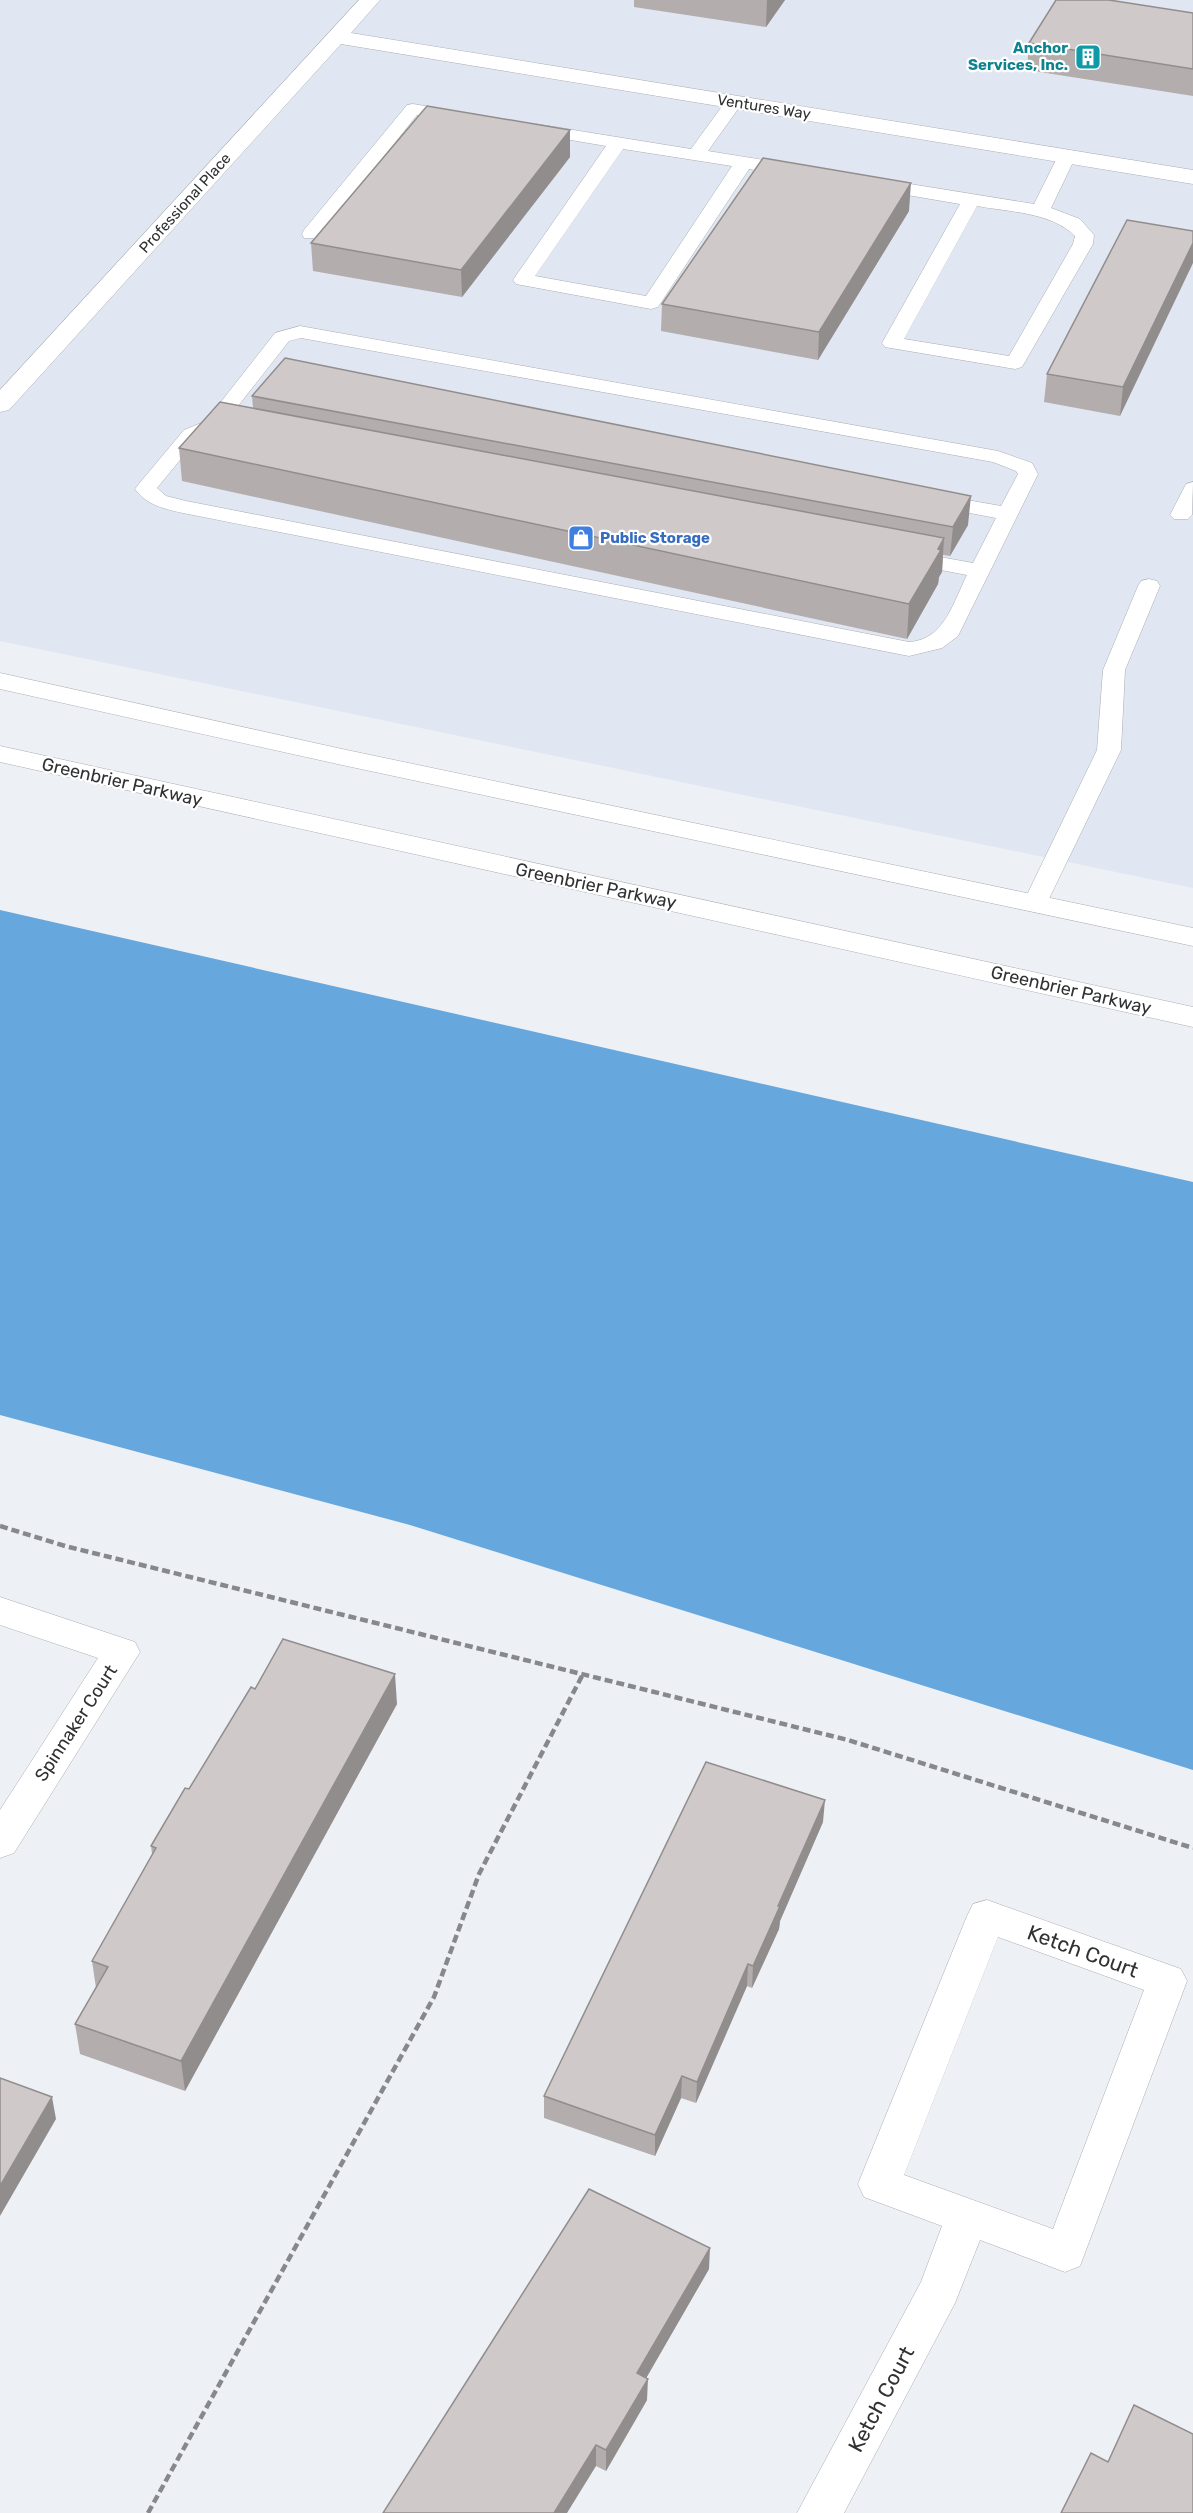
<svg xmlns="http://www.w3.org/2000/svg" width="1193" height="2513" font-family="Rubik,sans-serif">
<style>
.built{fill:#e0e6f2}
.water{fill:#66a7de}
.lines{fill:none;stroke-linecap:round;stroke-linejoin:round}
.lane-casing{stroke:#abadb2;stroke-width:1}
.street-casing{stroke:#abadb2;stroke-width:1}
.secondary-casing{stroke:#abadb2;stroke-width:1}
.path{stroke:#86888c;stroke-width:4.5;stroke-dasharray:8 4;stroke-linecap:butt}
.lane{fill:#fff;fill-rule:evenodd}
.street{fill:#fff;fill-rule:evenodd}
.secondary{fill:#fff;fill-rule:evenodd}
.wall{fill:#b3adad}
.shaded-wall{fill:#928d8d}
.building{fill:#d0c9c9;stroke:#928d8d;stroke-width:1.5}
.labels{text-anchor:middle;dominant-baseline:central;stroke-width:4.5;stroke-linejoin:round;paint-order:stroke}
.far-culture-label{font-size:15px;font-weight:bold;fill:#0d838f;stroke:#fff;text-anchor:end}
.far-street-label{font-size:15px;fill:#303133;stroke:#fff}
.far-shop-label{font-size:15px;font-weight:bold;fill:#366cbe;stroke:#fff;text-anchor:start}
.street-label{font-size:18px;fill:#303133;stroke:#fff}
.near-street-label{font-size:21px;fill:#303133;stroke:#fff}
</style>
<rect width="100%" height="100%" fill="#edf0f5"/>
<path class="built" d="M0 0H1193V888L0 641Z"/>
<path class="water" d="M0 910 1193 1182V1770L410 1525 0 1415Z"/>
<g class="lines">
<defs>
<path id="lane" d="M734 97 743 102 708 151 794 165 803 171 794 177 749 169 658 307 651 309 516 284 513 280 606 146 530 133 527 129 530 125 536 124 691 149 728 98ZM623 149 732 166 646 296 535 276Z
M413 104 460 112 469 117 460 122 417 115 318 238H304L302 234 304 230 407 105Z
M1067 150 1076 156 1051 208 1080 219 1094 235 1093 244 1022 367 1015 369 885 347 882 343 960 204 866 188 864 184 866 180 873 178 1034 204 1058 156ZM977 206C1009 212 1051 212 1075 236L1073 244 1009 356 904 339Z
M300 326 998 451 1032 463 1038 474 958 636 942 648 909 656 183 513C165 509 146 505 135 489L138 485 184 430 206 421 275 333ZM301 338 993 462 1016 471 1018 474 1001 506 933 494 926 496 922 500 926 504 933 506 996 518 973 563 907 551 899 552 896 557 899 562 967 575C953 603 944 640 909 642L186 501 166 496 157 488 198 438 220 429 289 341Z
M1193 482 1192 515 1188 519H1174L1170 515 1186 484Z
M1149 579 1157 581 1160 586 1125 670 1121 750 1047 903 1044 908 1035 911 1026 908 1023 903 1097 750 1103 670 1138 586 1141 581Z"/>
<path id="street" d="M359 0H380L351 33 1193 170V184L341 44 9 410 0 412V390Z
M0 1597 135 1642 140 1652 14 1853 0 1858V1810L98 1658 0 1625Z
M987 1900 1181 1969 1187 1981 1080 2266 1065 2272 980 2240 955 2303 844 2513H797L921 2282 942 2226 864 2197 858 2184 967 1916 973 1904ZM998 1937 1144 1990 1053 2229 904 2175Z"/>
<path id="secondary" d="M0 673 342 749 1193 928V946L342 765 0 689Z
M0 746 1193 1007V1027L0 762Z"/>
</defs>
<use href="#lane" class="lane-casing"/>
<use href="#street" class="street-casing"/>
<use href="#secondary" class="secondary-casing"/>
<path class="path" d="M0 1526 65 1546 848 1740 1193 1848
M148 2513 434 1997 479 1874 583 1674"/>
<use href="#lane" class="lane"/>
<use href="#street" class="street"/>
<use href="#secondary" class="secondary"/>
</g>
<path class="wall" d="M634 0H785L766 27 634 7Z
M1193 13V96L1027 70 1029 43Z
M570 130V157L462 297 313 271 311 243Z
M909 211 818 360 661 331 662 304Z
M1193 231 1120 416 1044 402 1047 374Z
M252 396 968 525 950 556 943 555 942 572 939 577 938 584 907 639 182 481 179 448 253 408Z
M255 1689 397 1704 185 2091 80 2054 75 2024 96 1988 92 1961 152 1854 151 1846Z
M823 1822 780 1921 779 1929 752 1988 747 1986 696 2103 681 2098 655 2156 544 2118V2096Z
M709 2269 646 2378 647 2400 606 2471 596 2466 383 2513Z"/>
<path class="shaded-wall" d="M767 0H785L766 27Z
M570 130V157L462 297 461 270Z
M911 183 909 211 818 360 819 332Z
M1193 243V263L1120 416 1123 387Z
M971 496 968 525 950 556 953 527Z
M944 538 942 572 939 577 938 584 907 639 909 604Z
M395 1674 397 1704 185 2091 181 2061Z
M825 1800 823 1822 780 1921 779 1929 752 1988 753 1966 778 1906Z
M748 1964 747 1986 696 2103 697 2082Z
M682 2076 681 2098 655 2156V2135Z
M52 2097 56 2119 0 2216V2186Z
M710 2248 709 2269 637 2394V2373Z
M648 2379 647 2400 606 2471V2450Z
M596 2445V2466L567 2513H554Z"/>
<path class="building" d="M1056 0H1109L1193 13V69L1029 43Z
M427 106 570 130 461 270 311 243Z
M763 158 911 183 819 332 662 304Z
M1127 220 1193 231V243L1123 387 1047 374Z
M285 358 971 496 953 527 252 396Z
M220 402 944 538 938 549 941 550 909 604 179 448Z
M283 1639 395 1674 181 2061 75 2024 108 1967 92 1961 156 1848 151 1846 185 1788 189 1789 251 1687 255 1689Z
M706 1762 825 1800 778 1906H780L753 1966 748 1964 697 2082 682 2076 655 2135 544 2096Z
M0 2078 52 2097 0 2186Z
M589 2189 710 2248 637 2373 648 2379 606 2450 596 2445 554 2513H383Z
M1134 2405 1193 2434V2513H1061L1091 2453 1108 2462Z"/>
<defs>
<symbol id="building-square" viewBox="-11 -11 22 22"><rect x="-9" y="-9" width="18" height="18" rx="4" fill="#0f9aa8" stroke="#fff"/><path d="M-4-6H4V6H1V3H-1V6H-4ZM-2.5-4.3h1.7v1.8h-1.7ZM.8-4.3h1.7v1.8H.8ZM-2.5-1h1.7V.8h-1.7ZM.8-1h1.7V.8H.8Z" fill="#fff"/></symbol>
<symbol id="shop-square" viewBox="-11 -11 22 22"><rect x="-9" y="-9" width="18" height="18" rx="4" fill="#3f7fe0" stroke="#fff"/><path d="M-5-2.5h2.3a2.7 3.5 0 0 1 5.4 0H5L5.5 6h-11ZM-1.5-2.5h3a1.5 2.3 0 0 0-3 0Z" fill="#fff"/></symbol>
</defs>
<g fill-rule="evenodd">
<use href="#building-square" x="1073" y="42" width="30" height="30"/>
<use href="#shop-square" x="566" y="523" width="30" height="30"/>
</g>
<g class="labels">
<g class="far-culture-label">
<text x="1068" y="48">Anchor<tspan x="1068" dy="17">Services, Inc.</tspan></text>
</g>
<g class="far-street-label">
<text transform="translate(764 107) rotate(9)">Ventures Way</text>
<text transform="translate(185 203) rotate(-48)">Professional Place</text>
</g>
<g class="far-shop-label">
<text x="600" y="538">Public Storage</text>
</g>
<g class="street-label">
<text transform="translate(122 782) rotate(13)">Greenbrier Parkway</text>
<text transform="translate(596 886) rotate(12)">Greenbrier Parkway</text>
<text transform="translate(1071 990) rotate(13)">Greenbrier Parkway</text>
<text transform="translate(76 1723) rotate(-57)">Spinnaker Court</text>
</g>
<g class="near-street-label">
<text transform="translate(1083 1951) rotate(20)">Ketch Court</text>
<text transform="translate(881 2399) rotate(-62)">Ketch Court</text>
</g>
</g>
</svg>
